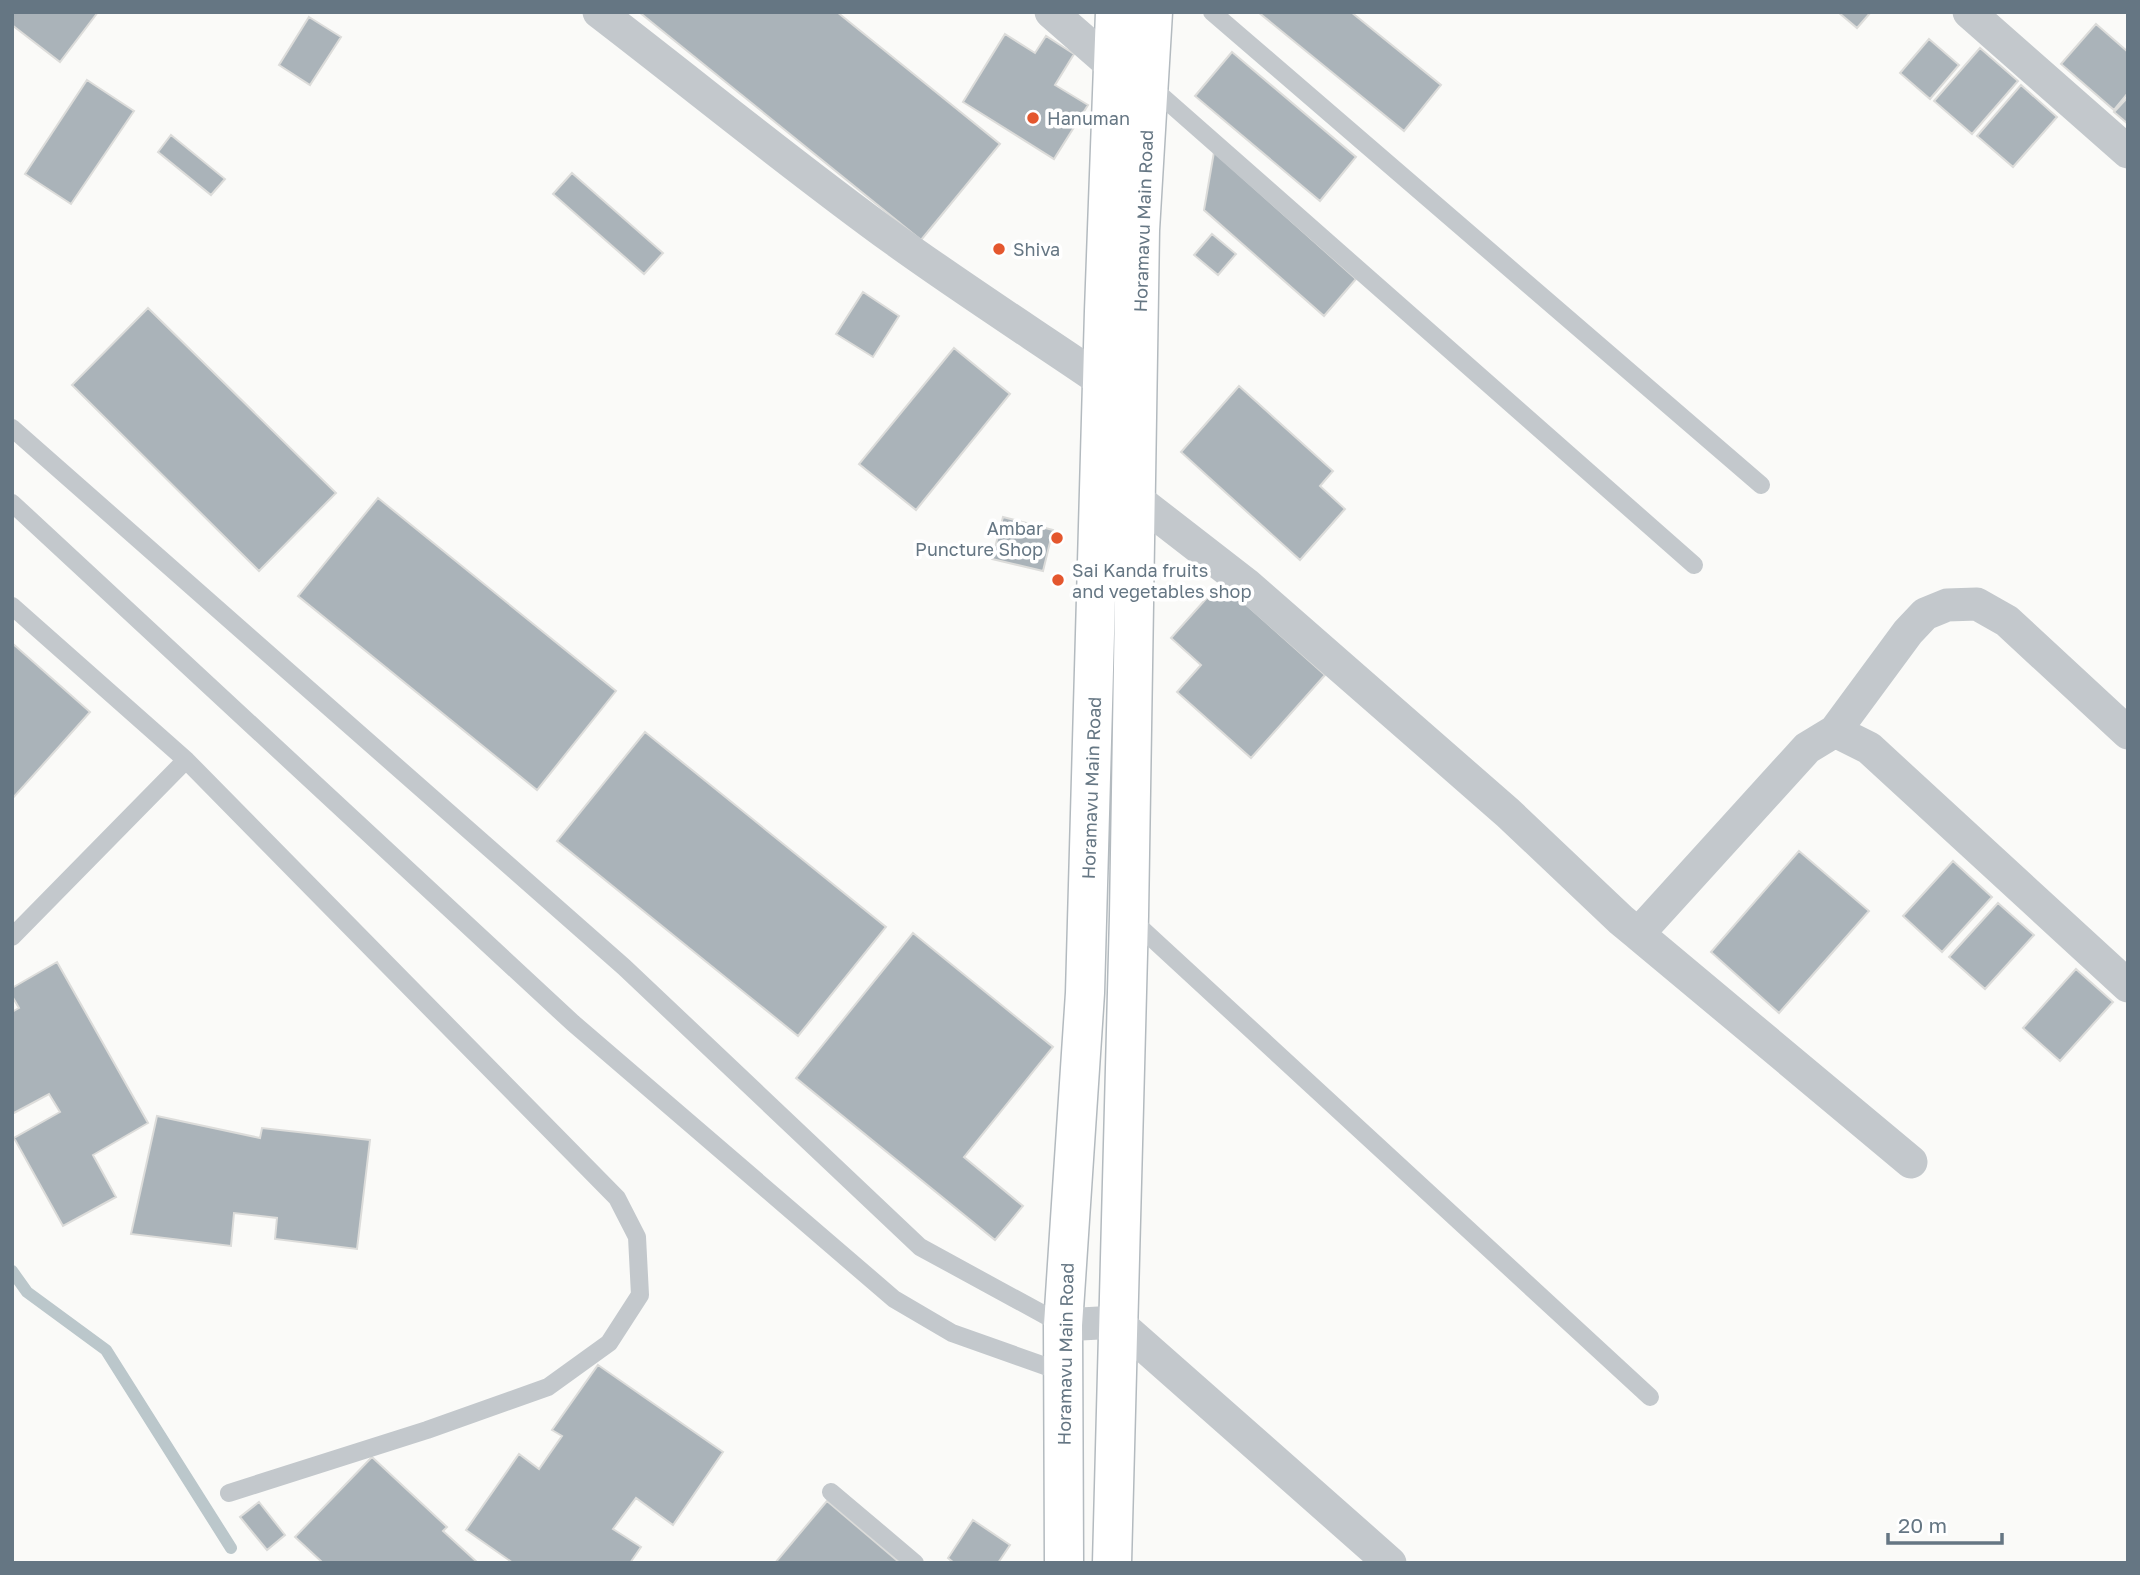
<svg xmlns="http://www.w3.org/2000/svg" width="2140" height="1575" font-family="'Golos Text',sans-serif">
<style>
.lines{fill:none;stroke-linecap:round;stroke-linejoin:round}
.stream{stroke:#bbc7cb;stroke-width:12}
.building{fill:#aab3b9;stroke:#dcdcda;stroke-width:2}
.secondary-casing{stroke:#b3babf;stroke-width:41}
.service{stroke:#c3c8cc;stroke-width:18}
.minor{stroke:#c3c8cc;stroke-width:33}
.secondary{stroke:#fff;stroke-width:38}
.poi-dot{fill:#e4572e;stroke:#fff;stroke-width:2.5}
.labels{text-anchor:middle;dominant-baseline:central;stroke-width:7;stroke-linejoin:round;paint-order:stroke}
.poi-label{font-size:18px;fill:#657683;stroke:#fff;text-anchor:start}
.street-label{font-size:18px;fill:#657683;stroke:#fff}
</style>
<rect width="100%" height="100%" fill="#fafaf8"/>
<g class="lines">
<path class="stream" d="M12 1271 27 1292 106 1350 231 1548"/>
</g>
<path class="building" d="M12 12H98L60 62 12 25Z
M639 12H837L1000 144 921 240Z
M1258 12H1351L1441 85 1404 131Z
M1838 12H1871L1857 28Z
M309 17 341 37 310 85 279 65Z
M2096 24 2128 52V93L2114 110 2061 64Z
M1005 34 1035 53 1046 36 1074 54 1055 85 1088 105 1054 159 963 102Z
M1929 39 1959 65 1930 99 1900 73Z
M1980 48 2018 81 1972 134 1934 101Z
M1232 52 1356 157 1320 201 1195 96Z
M87 80 134 111 71 204 25 174Z
M2021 85 2057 117 2013 167 1977 136Z
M2128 97V124L2114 112Z
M171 135 225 179 211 195 158 152Z
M1214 152 1356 279 1324 316 1204 210Z
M572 173 663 253 644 274 553 194Z
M1212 234 1236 254 1218 275 1194 255Z
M863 292 899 316 873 357 836 334Z
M148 308 336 493 259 571 72 385Z
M954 348 1010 394 916 510 859 464Z
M1239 386 1333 471 1320 486 1345 509 1300 560 1181 452Z
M378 498 616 691 537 790 298 596Z
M1003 517 1053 530 1043 571 992 559Z
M1221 582 1325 675 1251 758 1177 692 1201 665 1171 638Z
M12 643 90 712 12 799Z
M645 732 886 927 798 1036 557 841Z
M1799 851 1869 911 1779 1013 1711 952Z
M1953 861 1992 897 1942 952 1903 916Z
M1998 903 2034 935 1985 989 1949 957Z
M913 933 1053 1047 964 1157 1023 1206 995 1240 796 1078Z
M57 962 148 1123 93 1155 116 1197 63 1226 14 1138 60 1112 49 1094 12 1114V1012L19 1008 12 996V988Z
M2076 969 2113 1002 2060 1061 2023 1028Z
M157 1116 260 1138 262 1128 370 1140 357 1249 275 1239 277 1218 234 1213 231 1246 131 1234Z
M598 1365 723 1452 673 1525 636 1498 613 1529 641 1547 630 1563H513L466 1530 519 1454 539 1469 562 1436 552 1430Z
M372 1457 447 1527 443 1531 478 1563H323L295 1537Z
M827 1501 900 1563H775Z
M259 1502 285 1535 267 1550 240 1517Z
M973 1520 1010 1545 998 1563H954L948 1558Z"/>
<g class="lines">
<defs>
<path id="secondary" d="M1064 1563 1063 1325 1085 993 1104 311 1115 12
M1112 1563 1129 916 1140 230 1153 12"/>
</defs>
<use href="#secondary" class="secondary-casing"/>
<path class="service" d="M1212 12 1761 485
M1149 85 1694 565
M12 428 624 967 920 1247 1063 1325
M12 503 573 1023 894 1299 952 1333 1062 1372
M12 606 186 760 617 1198 637 1237 640 1295 609 1343 548 1387 427 1430 229 1493
M1130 918 1650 1397
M12 937 186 760
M831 1492 915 1563"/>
<path class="minor" d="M599 12C698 88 794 167 895 240 963 289 1033 334 1102 381
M1051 12 1114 67 1131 76
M1969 12 2128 152
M1116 496 1135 498 1246 584 1508 813 1621 920 1638 934 1807 748 1835 731 1869 748 2128 986
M1835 731 1908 632 1925 614 1947 605 1977 604 2007 621 2128 733
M1638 934 1911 1162
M1063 1325 1117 1322 1390 1563"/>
<use href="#secondary" class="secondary"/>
</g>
<g class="poi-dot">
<circle cx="1033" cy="118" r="7"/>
<circle cx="999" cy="249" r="7"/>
<circle cx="1057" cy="538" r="7"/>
<circle cx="1058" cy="580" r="7"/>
</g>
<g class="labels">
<g class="poi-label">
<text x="1047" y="118">Hanuman</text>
<text x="1013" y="249">Shiva</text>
<text x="1043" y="528" text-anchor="end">Ambar<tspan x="1043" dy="21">Puncture Shop</tspan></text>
<text x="1072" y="570">Sai Kanda fruits<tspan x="1072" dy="21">and vegetables shop</tspan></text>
</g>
<g class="street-label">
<text transform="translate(1143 221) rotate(-88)">Horamavu Main Road</text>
<text transform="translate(1091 788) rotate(-88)">Horamavu Main Road</text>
<text transform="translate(1065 1354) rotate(-89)">Horamavu Main Road</text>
</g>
</g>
<rect width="2140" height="1575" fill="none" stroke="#657683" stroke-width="28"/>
<path d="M1888 1533v10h114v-10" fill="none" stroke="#657683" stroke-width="3.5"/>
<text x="1898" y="1533" font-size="21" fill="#657683" stroke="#ffffff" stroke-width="5" paint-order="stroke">20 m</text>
</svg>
